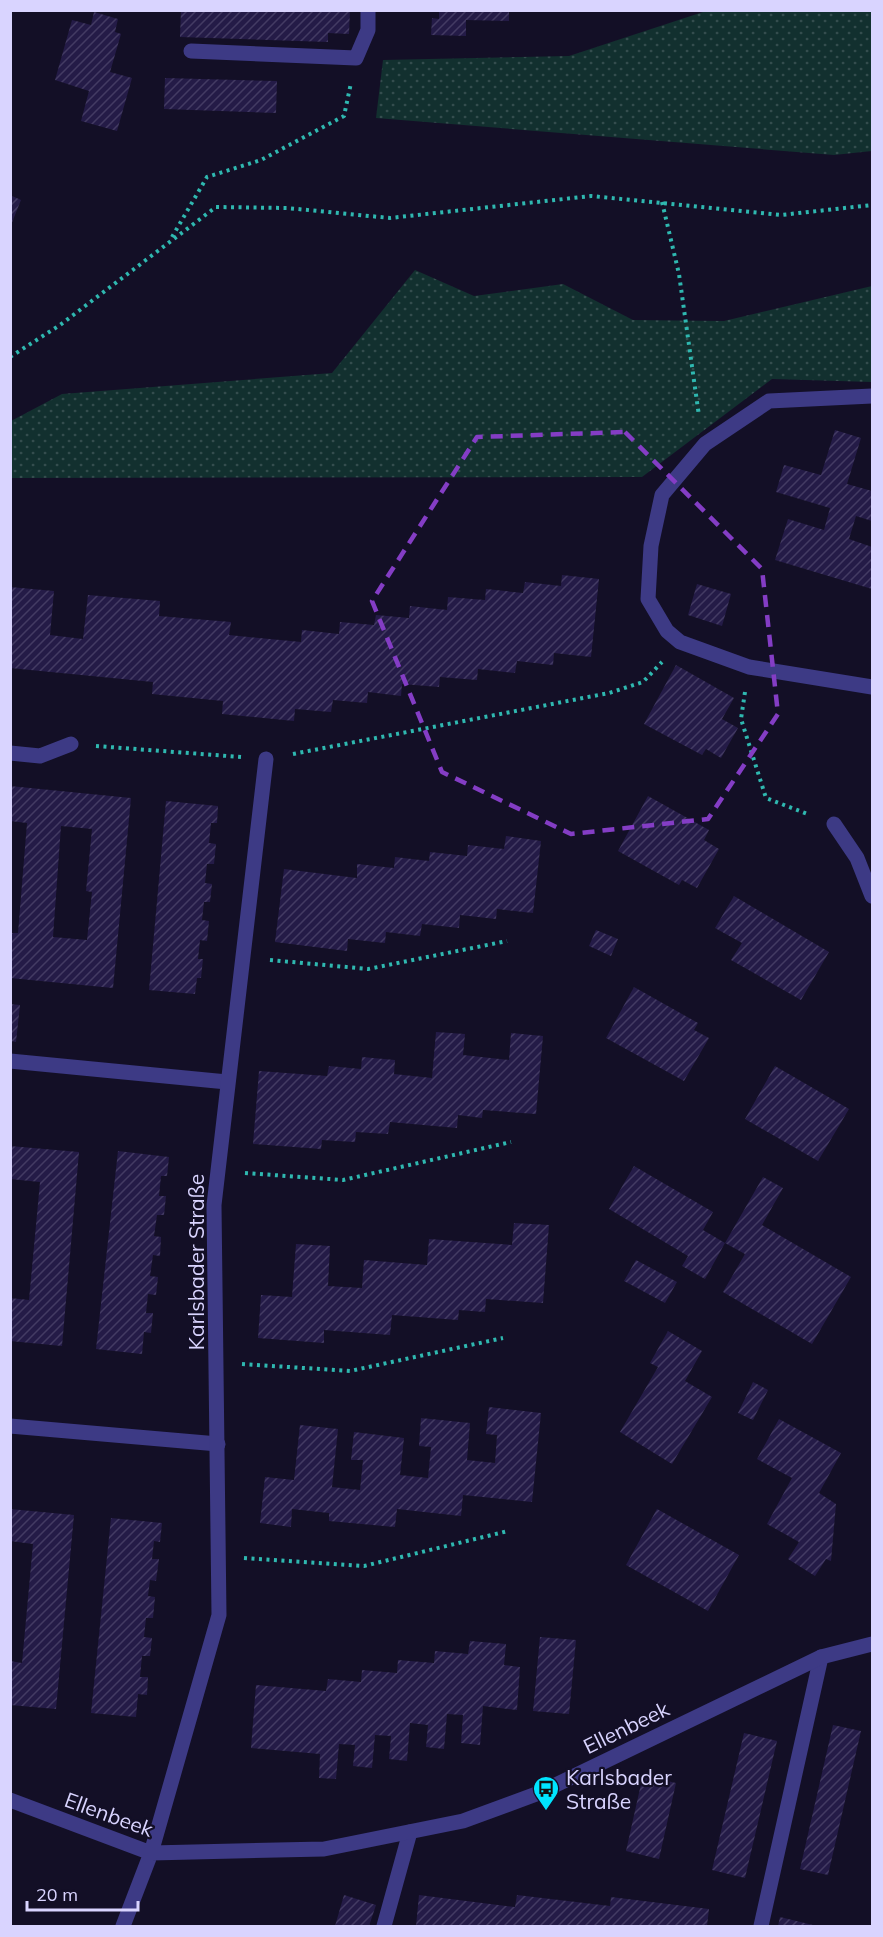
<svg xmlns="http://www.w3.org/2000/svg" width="883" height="1937" font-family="Mulish,sans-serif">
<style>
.grass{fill:url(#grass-dots)}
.building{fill:url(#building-hatch);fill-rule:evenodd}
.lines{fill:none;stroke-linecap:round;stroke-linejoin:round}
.path{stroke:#2fb8b0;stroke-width:4;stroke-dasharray:3 4.5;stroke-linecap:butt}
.service{stroke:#3d3a85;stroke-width:15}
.minor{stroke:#3d3a85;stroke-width:15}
.marked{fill:none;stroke:#843dc5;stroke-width:4.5;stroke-dasharray:12 8;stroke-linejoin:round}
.labels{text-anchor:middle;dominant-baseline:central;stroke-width:4.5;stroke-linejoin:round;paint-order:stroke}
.street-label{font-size:21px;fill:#d9d4ff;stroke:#130f26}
.poi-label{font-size:21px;fill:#d9d4ff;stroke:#130f26;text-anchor:start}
</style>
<defs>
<pattern id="grass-dots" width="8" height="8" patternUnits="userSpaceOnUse" patternTransform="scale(1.5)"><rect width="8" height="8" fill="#12302f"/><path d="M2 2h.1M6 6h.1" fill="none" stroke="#344d4e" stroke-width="1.8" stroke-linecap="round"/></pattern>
<pattern id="building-hatch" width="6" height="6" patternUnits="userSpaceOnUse" patternTransform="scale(1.5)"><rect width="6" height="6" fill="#241b47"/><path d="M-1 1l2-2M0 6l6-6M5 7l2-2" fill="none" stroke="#433b63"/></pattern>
</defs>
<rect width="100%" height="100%" fill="#130f26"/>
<path class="grass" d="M709 10 872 11V151L834 155 376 118 383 60 569 56Z
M415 270 474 296 563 284 633 320 724 321 872 286V382L772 379 642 477 11 478V421L62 394 332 373Z"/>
<path class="building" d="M181 10H350L349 34 328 33V42L180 37Z
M439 10H509V21L466 20V36L431 35 432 18 439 19Z
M94 12 118 19 115 32 121 34 110 72 132 78 117 131 81 121 89 91 55 80 72 20 91 25Z
M165 78 277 81 276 113 164 109Z
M10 195 21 200 11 225H10Z
M835 430 861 438 847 484 872 491V521L856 516 849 539 872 547V589L775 560 788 519 824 530 830 508 776 492 784 465 821 475Z
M562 575 599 579 591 657 554 653 553 665 517 661 515 673 478 669 477 680 440 677 439 687 402 684 401 696 368 692 367 703 333 700 331 712 295 709 294 721 222 714 223 701 152 694 153 682 10 668V587L54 591 50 635 83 639 88 595 160 601 159 616 231 622 229 635 301 642 302 630 339 634 340 622 374 625 376 615 409 618 410 606 447 610 448 597 485 600 486 589 523 593 525 582 561 586Z
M697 584 731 594 722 626 688 615Z
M676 665 734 698 722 719 738 728 721 758 706 749 702 755 644 724Z
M10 786 131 798 113 988 10 978V933H18L27 823 10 821ZM61 826 92 829 86 891 92 892 87 940 53 937Z
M648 796 709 830 704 840 719 849 697 888 682 880 679 885 618 851Z
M166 801 218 806 217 823H211L209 843 216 844 214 864H207L205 883 212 884 210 902H204L202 920 209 921 207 941 200 940 198 959H203L201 978H197L195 994 149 990Z
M506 836 541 841 533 913 497 909 496 919 460 915 459 928 422 924 420 936 386 932 385 943 348 939 347 951 275 942 284 869 357 878V864L394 868 395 857 429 861 430 852 467 856 468 845 504 849Z
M734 896 829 952 801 1000 731 960 742 943 715 928Z
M596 930 618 939 611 956 589 946Z
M634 987 698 1023 694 1030 709 1038 684 1081 606 1038Z
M10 1004 20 1005 16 1042 10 1041Z
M436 1032 465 1034 463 1055 509 1060 511 1033 543 1036 536 1114 483 1110 482 1118 458 1115 457 1128 390 1122 388 1134 356 1132 355 1142 322 1140 321 1149 253 1144 259 1071 327 1076 329 1066 361 1069 362 1057 395 1060 394 1074 432 1078Z
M775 1066 849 1109 818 1161 745 1119Z
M10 1146 79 1152 62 1346 10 1341V1298L29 1300 40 1182 10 1179Z
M118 1151 169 1157 167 1176H161L159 1196H166L164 1215H157L154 1236 161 1237 160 1256 153 1255 150 1276 158 1277 156 1295 148 1294 146 1313H153L151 1333 144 1332 142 1354 96 1349Z
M634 1166 713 1212 703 1230 725 1243 705 1279 682 1266 688 1256 609 1209Z
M763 1177 783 1188 762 1225 851 1277 812 1344 723 1292 745 1254 725 1243Z
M514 1223 549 1225 543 1303 486 1299 485 1312 459 1310 458 1320 392 1315 390 1335 324 1330V1343L258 1338 261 1295 292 1297 296 1244 330 1246 328 1286 362 1288 364 1260 427 1265 429 1239 512 1245Z
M636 1260 677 1282 665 1303 624 1281Z
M668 1331 702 1351 685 1381 712 1397 672 1464 620 1432 658 1367 650 1363Z
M753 1382 768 1390 753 1420 738 1413Z
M489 1407 541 1413 532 1502 463 1495 461 1516 397 1509 395 1527 329 1521V1513L292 1509 291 1527 260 1523 265 1477 294 1480 300 1425 338 1429 332 1487 360 1490 363 1460H351L354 1432 404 1438 400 1475 428 1478 431 1447 419 1446 421 1418 470 1423 467 1460 495 1463 497 1435 486 1434Z
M779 1419 841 1453 819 1493 836 1504 831 1561 826 1559 815 1576 788 1559 799 1542 767 1524 792 1478 757 1459Z
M10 1509 74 1515 56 1709 10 1705V1661L22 1663 33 1544 10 1541Z
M657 1509 739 1555 708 1611 626 1565Z
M111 1518 162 1523 160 1542 154 1541 152 1559H159L156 1581 150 1580 148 1596 155 1597 153 1618H146L144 1637 152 1638 150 1656H142L140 1677H148L147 1695 138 1694 136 1717 91 1713Z
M540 1637 576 1640 569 1714 533 1711Z
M470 1641 506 1644 504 1665 520 1667 517 1710 483 1706 480 1745 461 1743 463 1715 447 1714 444 1749 426 1747 428 1725 410 1723 407 1761 389 1759 391 1736 375 1735 372 1768 353 1766 355 1745 339 1744 336 1779 319 1778 320 1754 251 1748 256 1685 326 1691 328 1679 361 1682 362 1670 397 1673 398 1660 434 1663 435 1651 468 1654Z
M833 1725 861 1731 828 1875 800 1869Z
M744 1733 777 1741 745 1878 712 1870Z
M643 1775 676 1783 659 1859 626 1851Z
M344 1895 376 1905 369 1926H335Z
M419 1895 515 1907 517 1895 610 1906 611 1897 709 1909 707 1926H416Z
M780 1917 817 1926H778Z"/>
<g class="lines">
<path class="path" d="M662 202 679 274 699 416
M172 237 207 177 261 160 344 116 351 83
M10 357 60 325 216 207 287 208 390 218 591 196 781 215 872 205
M745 692 741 719 766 798 810 815
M96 746 241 757
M293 754 609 693 643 682 662 662
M270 960 368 969 507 941
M245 1173 343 1180 511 1142
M242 1364 350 1371 503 1338
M244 1558 364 1566 508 1531"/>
<path class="service" d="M191 51 356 58 368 30V10
M10 1061 227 1082
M10 1426 218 1444
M384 1926 410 1832
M761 1926 821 1657"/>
<path class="minor" d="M872 396 769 401 705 444 662 495 651 546 648 599 667 631 680 642 749 667 872 687
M10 753 40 756 71 744
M834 824 857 858 872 896
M10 1800 151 1853 324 1849 463 1821 539 1793 821 1657 872 1644
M123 1926 151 1853 219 1615 214 1205 266 759"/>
</g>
<path class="marked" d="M625 432 762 569 778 714 708 819 571 834 442 772 372 601 477 437Z"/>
<defs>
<symbol id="bus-pin" viewBox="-11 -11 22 30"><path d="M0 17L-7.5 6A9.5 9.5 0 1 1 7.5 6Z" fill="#00e5ff" stroke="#130f26"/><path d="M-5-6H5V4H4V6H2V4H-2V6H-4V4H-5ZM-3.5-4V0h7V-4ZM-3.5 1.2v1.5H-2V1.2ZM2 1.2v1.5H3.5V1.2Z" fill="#111"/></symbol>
</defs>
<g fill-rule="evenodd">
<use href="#bus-pin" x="531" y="1774" width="30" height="40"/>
</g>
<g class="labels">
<g class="street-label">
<text transform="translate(196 1262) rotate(-90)">Karlsbader Straße</text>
<text transform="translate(626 1727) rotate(-26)">Ellenbeek</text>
<text transform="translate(109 1814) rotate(20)">Ellenbeek</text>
</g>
<g class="poi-label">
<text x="566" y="1777">Karlsbader<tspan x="566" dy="24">Straße</tspan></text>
</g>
</g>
<rect width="883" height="1937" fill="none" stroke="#d9d4ff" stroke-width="24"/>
<path d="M27 1901v9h111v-9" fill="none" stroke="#d9d4ff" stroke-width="3"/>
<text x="36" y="1901" font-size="18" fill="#d9d4ff" stroke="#130f26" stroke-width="4.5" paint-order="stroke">20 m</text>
</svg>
